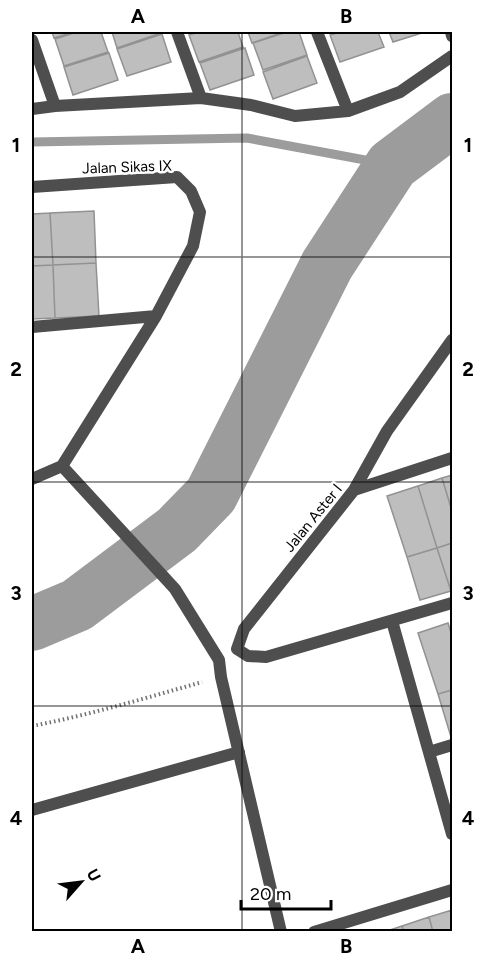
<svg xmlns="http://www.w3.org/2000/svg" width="484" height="963" font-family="Figtree,sans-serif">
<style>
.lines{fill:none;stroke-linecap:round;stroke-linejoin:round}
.stream{stroke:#9c9c9c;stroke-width:9}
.river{stroke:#9c9c9c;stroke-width:54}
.building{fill:#bebebe;stroke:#929292;stroke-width:1.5}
.path{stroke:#707070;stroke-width:4;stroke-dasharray:1.5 3;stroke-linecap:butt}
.street{stroke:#4e4e4e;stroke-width:12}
.grid{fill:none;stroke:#000;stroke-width:1.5;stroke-opacity:0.55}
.labels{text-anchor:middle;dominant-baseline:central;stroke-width:5;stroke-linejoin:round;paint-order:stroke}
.street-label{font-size:15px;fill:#000;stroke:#fff}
.neatline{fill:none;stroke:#000;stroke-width:2}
.grid-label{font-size:20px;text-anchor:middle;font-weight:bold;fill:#000}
</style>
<rect width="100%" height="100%" fill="#fff"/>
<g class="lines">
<path class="stream" d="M32 142 247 138 392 165"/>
<path class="river" d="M32 624 77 605 177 530 211 495 327 265 392 165 452 120"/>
</g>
<path class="building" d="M52 32H74L54 38Z
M77 32H101L108 52 64 66 55 39Z
M112 32H161V33L117 48Z
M199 32H238L243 47 199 62 189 35Z
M248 32H284L252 43Z
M287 32H299L307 55 263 70 253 43Z
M341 32H378L384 47 340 62 330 35Z
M389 32H425L393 42Z
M162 34 171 62 127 76 117 49Z
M245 48 254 75 210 90 200 63Z
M109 53 118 80 73 95 64 67Z
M307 56 317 83 273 99 263 72Z
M94 211 96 263 53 265 50 213Z
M50 213 53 265 32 266V214Z
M96 263 99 316 55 318 53 265Z
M53 265 55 318 32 319V266Z
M452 475V511L442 478Z
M442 478 452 511V543L437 548 418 486Z
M418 486 437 548 407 557 387 496Z
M452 543V590L451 591 437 548Z
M437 548 451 591 420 600 407 557Z
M448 623 452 636V690L438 694 418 633Z
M452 690V737H451L438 694Z
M452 910V932H433L429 917Z
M429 917 433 932H404L402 926Z
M402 926 404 932H384Z"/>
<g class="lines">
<path class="path" d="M32 726C89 715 146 698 202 682"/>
<path class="street" d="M177 32 201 98
M317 32 348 111
M451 32 452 36
M32 40 55 106
M32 109 55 106 201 98 251 105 295 116 348 111 400 92 452 56
M32 187 177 177 191 191 200 212 193 246 156 316 62 466 175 589 219 660 221 677 281 932
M32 327 156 316
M32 479 62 466
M354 490 387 431 452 340
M392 621 452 834
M237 649 244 629 354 490 452 458
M237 649 248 656 266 657 452 603
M429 752 452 745
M32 810 239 752
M314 932 452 890"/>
</g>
<path class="grid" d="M242 32V932M32 257H452M32 482H452M32 706H452"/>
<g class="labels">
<g class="street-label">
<text transform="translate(127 167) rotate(-2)">Jalan Sikas IX</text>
<text transform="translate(313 518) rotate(-51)">Jalan Aster I</text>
</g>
</g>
<rect width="484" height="963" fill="none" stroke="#ffffff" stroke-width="66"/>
<g transform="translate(81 882) rotate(62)" stroke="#ffffff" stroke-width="4.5" paint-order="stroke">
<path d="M0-4.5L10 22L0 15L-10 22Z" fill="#000000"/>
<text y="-9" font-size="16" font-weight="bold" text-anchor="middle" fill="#000000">U</text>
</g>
<path d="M241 900v9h90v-9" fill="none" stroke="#000000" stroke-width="3"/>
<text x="250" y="900" font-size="18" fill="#000000" stroke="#ffffff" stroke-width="4.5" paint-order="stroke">20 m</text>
<rect x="33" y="33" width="418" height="897" class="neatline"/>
<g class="grid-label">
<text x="138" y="23">A</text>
<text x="346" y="23">B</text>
<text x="16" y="152">1</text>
<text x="468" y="152">1</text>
<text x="16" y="376">2</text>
<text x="468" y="376">2</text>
<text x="16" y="600">3</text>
<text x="468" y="600">3</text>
<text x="16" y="825">4</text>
<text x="468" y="825">4</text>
<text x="138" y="953">A</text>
<text x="346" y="953">B</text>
</g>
</svg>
